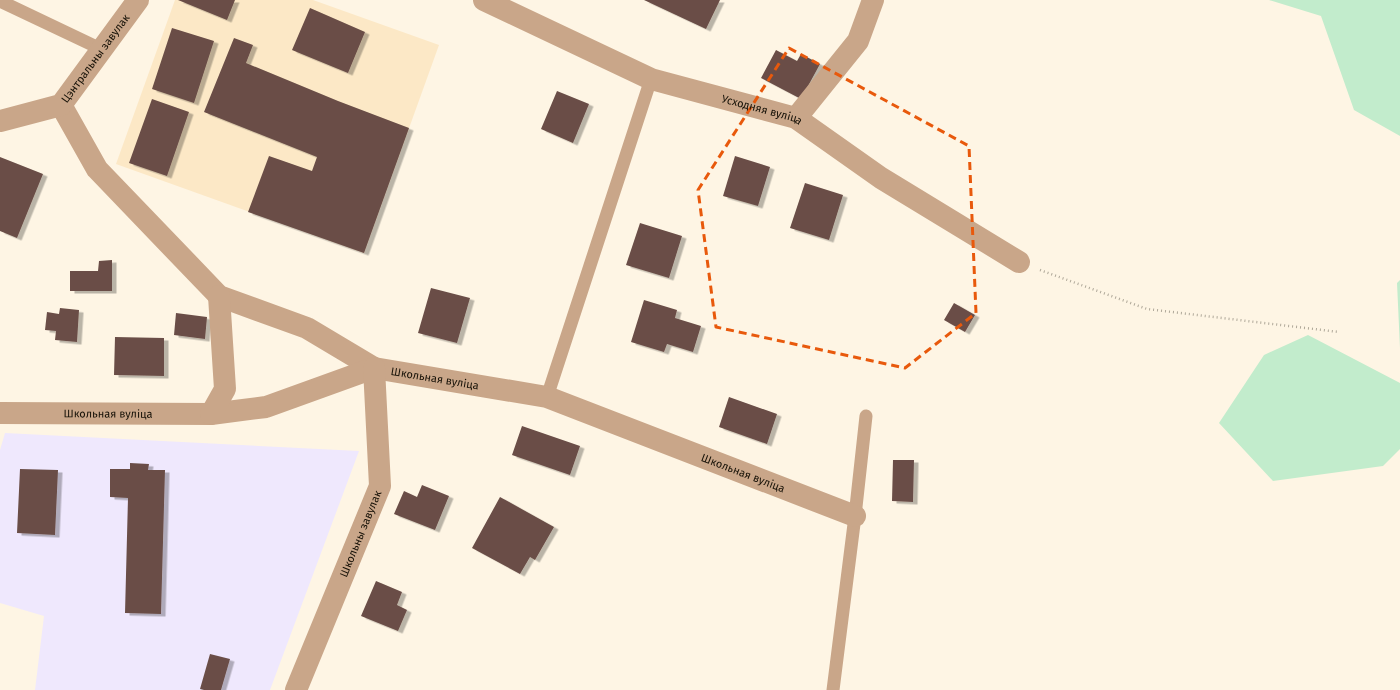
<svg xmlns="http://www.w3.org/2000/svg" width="1400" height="690" font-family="'Fira Sans',sans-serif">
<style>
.built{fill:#fce8c6}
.education{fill:#efe8fd}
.green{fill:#c2eccc}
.building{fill:#6a4e47;filter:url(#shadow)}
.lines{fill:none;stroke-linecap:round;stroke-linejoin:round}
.path{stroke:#afa899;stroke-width:2.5;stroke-dasharray:1 3;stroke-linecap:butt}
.service{stroke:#c9a689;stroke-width:13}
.minor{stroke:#c9a689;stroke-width:22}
.marked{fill:none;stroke:#e8590c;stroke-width:3;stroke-dasharray:8 5;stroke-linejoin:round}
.labels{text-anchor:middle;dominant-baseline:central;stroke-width:4;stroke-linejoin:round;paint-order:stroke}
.street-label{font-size:11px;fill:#161107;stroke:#fff}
</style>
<defs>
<filter id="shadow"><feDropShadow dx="4.5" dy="2.5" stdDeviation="0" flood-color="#0004"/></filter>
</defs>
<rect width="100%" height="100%" fill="#fef5e4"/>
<path class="built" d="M175 0H313L439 45 364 253 116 164Z"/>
<path class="education" d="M5 433 359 451 270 690H35L44 616 0 603V450Z"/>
<path class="green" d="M1269 0H1400V136L1354 110 1321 16Z
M1400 280V348L1397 283Z
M1308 335 1400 383V449L1383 466 1273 481 1219 423 1264 355Z"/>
<path class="building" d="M178 0H235L227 20Z
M644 0H720L706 29Z
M310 8 365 32 348 73 292 50Z
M172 28 214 41 194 103 152 89Z
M234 38 253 45 246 63 338 101 409 128 364 253 248 212 269 156 312 171 317 157 204 112Z
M776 50 797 61 801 54 820 64 801 99 761 78Z
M557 91 589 104 573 143 541 129Z
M152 99 189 112 167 176 129 163Z
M735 156 770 167 758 206 723 196Z
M0 157 43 174 17 238 0 231Z
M805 183 843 195 829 240 790 228Z
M640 223 682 236 669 278 626 265Z
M112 260V291H70V271H98L99 261Z
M431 288 470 298 457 343 418 333Z
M644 300 677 310 675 318 701 326 693 352 667 344 664 352 631 342Z
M954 303 975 315 965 332 944 320Z
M60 308 79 310 77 342 55 340 56 331 45 330 47 312 59 314Z
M176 313 207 317 205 339 174 335Z
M115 337 164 338V376L114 375Z
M729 397 777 414 767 444 719 427Z
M522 426 580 446 570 475 512 455Z
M893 460H914L913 502 892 501Z
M130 463 149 464 148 470H165L161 614 125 613 128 498 110 497V469H130Z
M20 469 58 470 55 535 17 533Z
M422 485 449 496 435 530 394 514 404 491 417 497Z
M500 497 554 527 535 560 530 557 520 574 472 548Z
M376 581 402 592 397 605 407 610 398 631 361 616Z
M210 654 230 659 221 690H204L200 689Z"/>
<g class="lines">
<path class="path" d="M1040 270 1147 309 1339 332"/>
<path class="service" d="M0 1 101 49
M547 397 651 79
M833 690 855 516 866 416"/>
<g class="minor">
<path id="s1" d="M484 0 651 79 796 118 881 178 1019 262"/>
<path d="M61 105 97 169 219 296 307 328 374 368"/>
<path d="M796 118 858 41 873 0"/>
<path id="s2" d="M0 121 61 105 138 0"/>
<path id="s3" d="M0 413 211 414 266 407 374 368 547 397 855 516"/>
<path d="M211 414 225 389 219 296"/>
<path id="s4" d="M296 690 380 486 374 368"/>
</g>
</g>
<path class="marked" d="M789 48 969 146 976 313 905 368 716 327 698 190Z"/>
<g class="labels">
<g class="street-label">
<text stroke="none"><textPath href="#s2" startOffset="121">Цэнтральны завулак</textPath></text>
<text stroke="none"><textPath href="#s1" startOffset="300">Усходняя вуліца</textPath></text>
<text stroke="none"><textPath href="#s3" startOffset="443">Школьная вуліца</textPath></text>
<text stroke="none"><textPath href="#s3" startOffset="108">Школьная вуліца</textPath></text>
<text stroke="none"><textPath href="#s3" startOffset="767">Школьная вуліца</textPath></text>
<text stroke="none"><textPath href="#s4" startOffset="169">Школьны завулак</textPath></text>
</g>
</g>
</svg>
